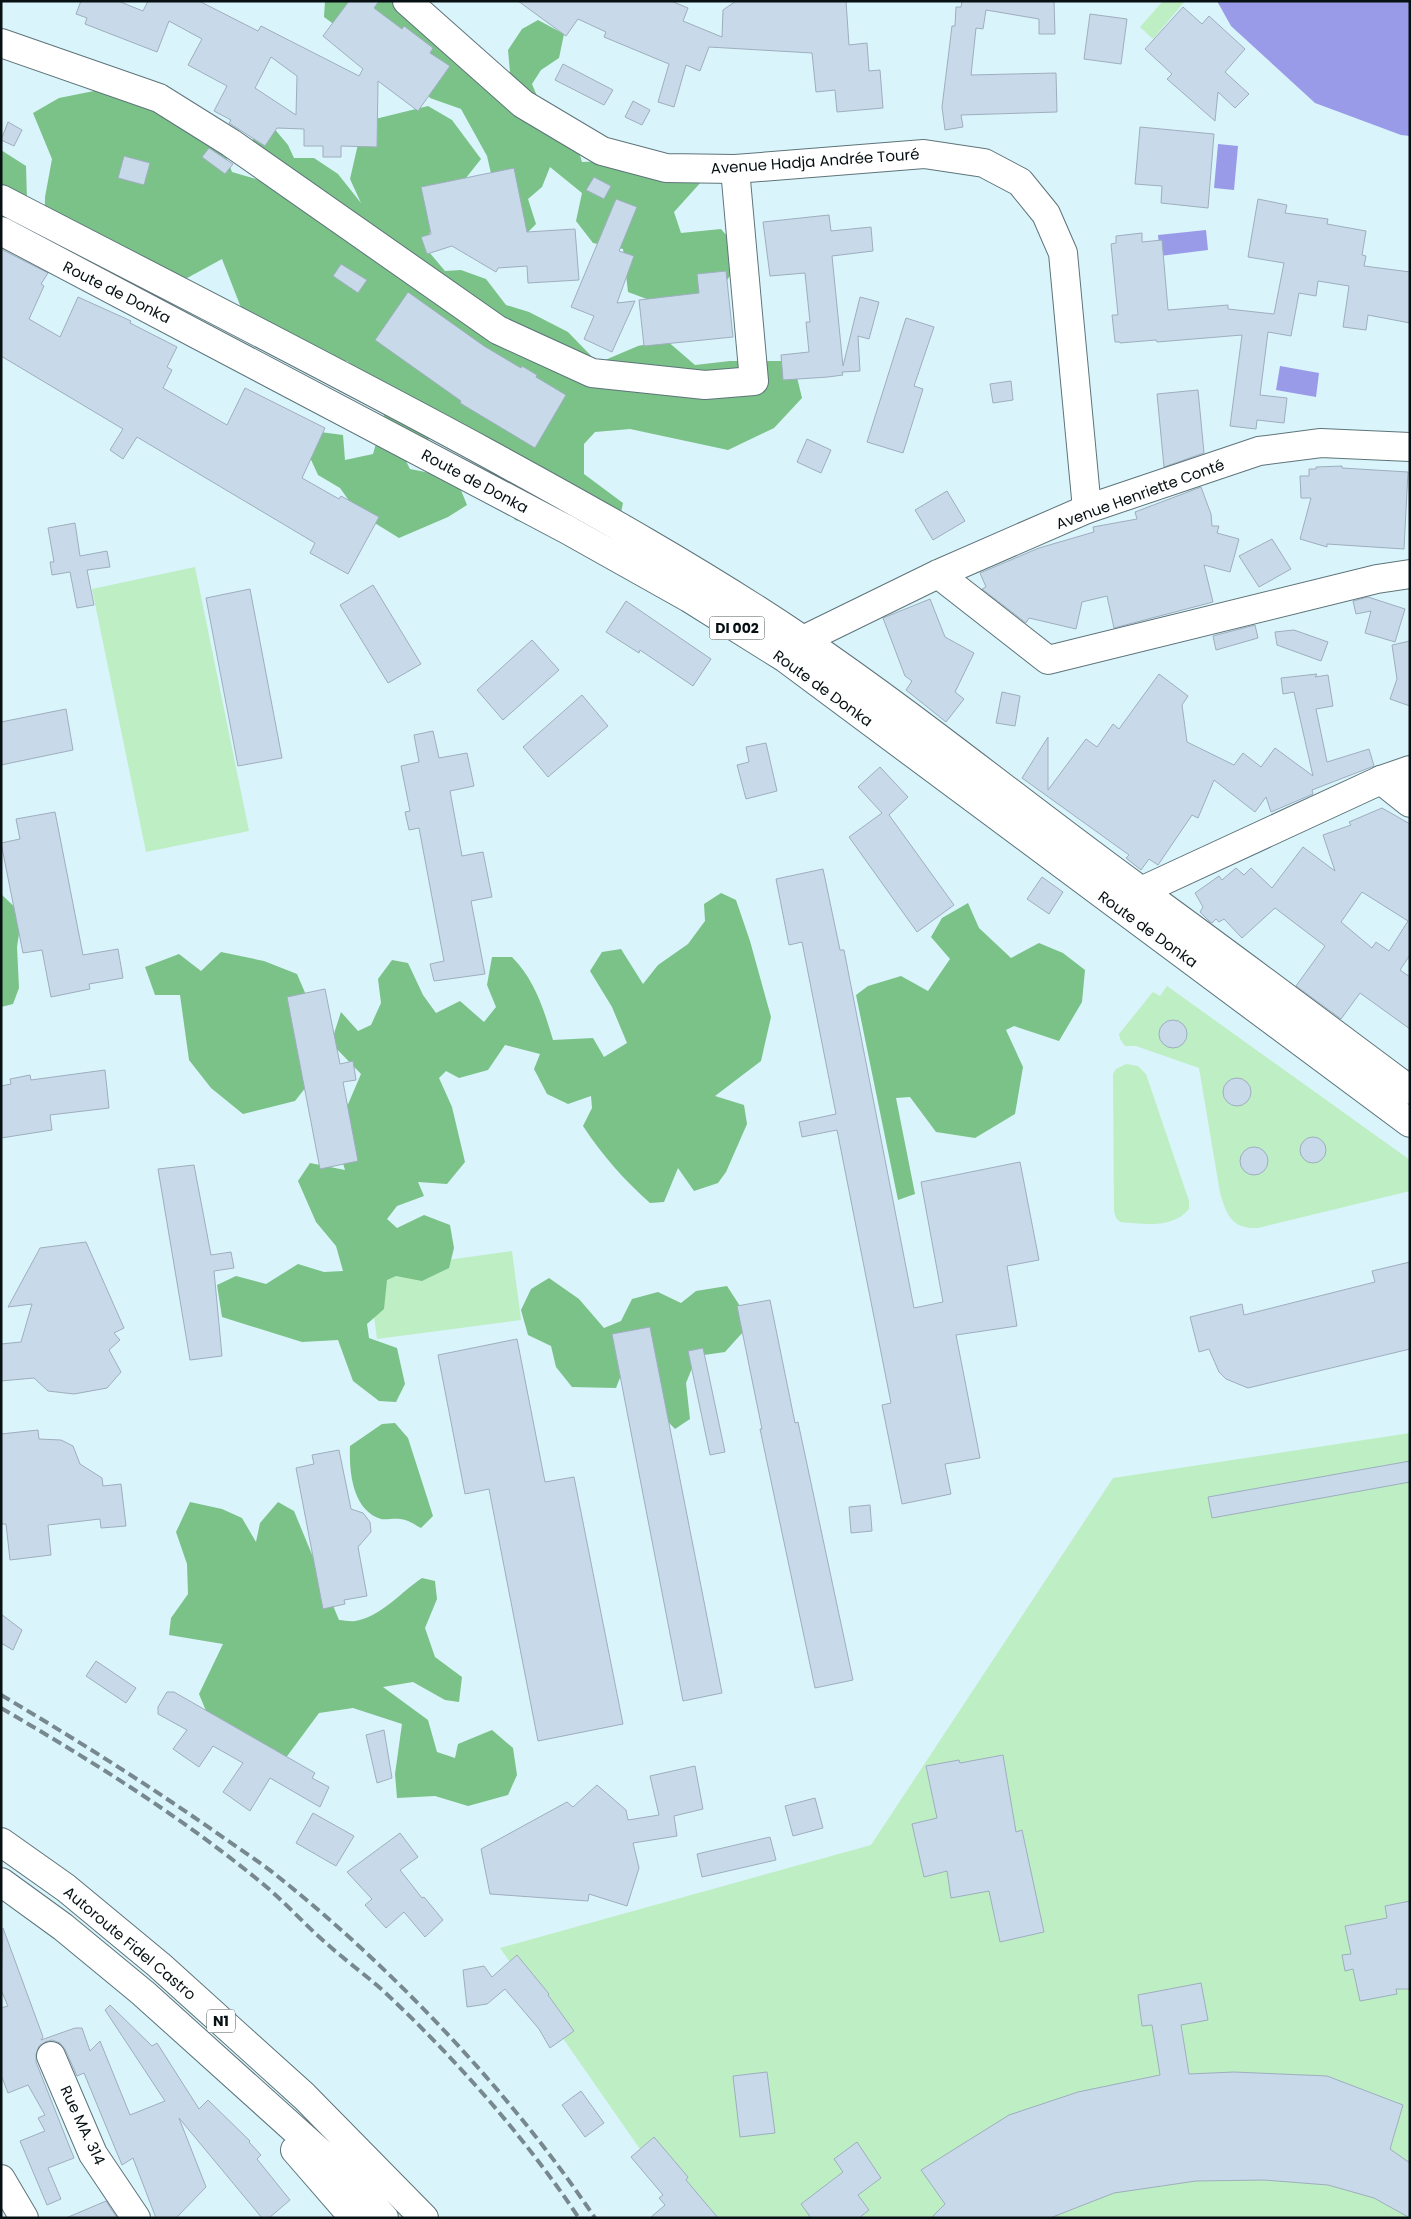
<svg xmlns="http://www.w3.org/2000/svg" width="1411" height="2219" font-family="Poppins,sans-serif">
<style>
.green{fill:#beeec4}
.forest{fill:#7ac287}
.water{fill:#999be9}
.building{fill:#c8d9e9;stroke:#9eaebe;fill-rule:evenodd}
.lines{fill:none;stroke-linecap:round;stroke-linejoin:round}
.minor-casing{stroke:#5d747a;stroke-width:30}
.major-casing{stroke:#5d747a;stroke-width:30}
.highway-casing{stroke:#5d747a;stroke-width:30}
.minor{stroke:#fff;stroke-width:28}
.major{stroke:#fff;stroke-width:28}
.highway{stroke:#fff;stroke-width:28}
.rail{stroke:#77898e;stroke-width:4;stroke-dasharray:10 5;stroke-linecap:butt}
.labels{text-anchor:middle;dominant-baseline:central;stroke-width:4;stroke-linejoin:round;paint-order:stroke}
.shield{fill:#fff;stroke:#515859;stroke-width:1}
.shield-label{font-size:14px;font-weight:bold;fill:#071012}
.street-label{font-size:15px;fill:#071012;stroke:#fff}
</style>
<rect width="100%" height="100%" fill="#daf4fb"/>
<path class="green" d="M1163 1H1185L1153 39 1140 27Z
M195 567 249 831 146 852 92 589Z
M1167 986 1410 1160V1191L1258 1228C1232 1229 1227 1216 1220 1193L1199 1068 1136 1046H1125L1120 1039 1119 1034 1152 993 1153 992 1160 996Z
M1126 1064 1138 1066 1146 1074 1189 1201V1209C1173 1229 1143 1224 1120 1222L1116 1218 1114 1211 1113 1074 1116 1069Z
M512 1251 521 1320 377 1339 368 1271Z
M1410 1433V2218H688L500 1948 871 1845 1113 1478Z"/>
<path class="forest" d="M325 1H426L460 29 511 83 508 50 522 29 538 20 564 34 559 58 541 70 532 84 549 125 579 152 582 162 660 159 702 181 674 212 681 233 721 229 733 243 735 269 706 309 676 310 628 292 623 249 593 243 576 221 582 193 550 167 542 187 528 199 536 224 521 239 493 182 487 156 461 109 430 98 409 66 343 31 324 17Z
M99 90 159 107 195 104 224 123V151L232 172 259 180 252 133 272 126 288 145 294 158H314L338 174 361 203 350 179 363 122 428 106 452 120 481 159 439 212 424 246 445 271 461 270 486 279 506 305 529 312 568 332 598 363 638 346 666 340 695 365 730 361H793L802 398 774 428 728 450 630 429 595 432 584 444V474L623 503 619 523 549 492 543 528 515 520 485 463 439 434 402 453 410 469 456 478 467 505 448 517 399 538 357 512 340 488 318 475 302 440 305 430 343 435 345 460 373 454 377 440 389 429 370 379 347 361H302L261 343 240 305 222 259 167 289 90 246 44 251 45 197 52 159 33 113 59 98Z
M1 150 26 166 27 201 1 206Z
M721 893 736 900 750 941 771 1017 761 1061 715 1096 744 1105 747 1124 726 1172 718 1183 694 1191 678 1168 664 1202 650 1203C624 1180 602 1155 583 1126L592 1108 591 1096 568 1104 547 1094 534 1069 540 1054 505 1045 488 1070 459 1078 446 1071 439 1078 452 1107 465 1162 447 1184 418 1182 424 1196 397 1206 387 1219 397 1228 424 1215 450 1225 454 1248 449 1268 422 1281 396 1276 387 1280 384 1309 367 1324 369 1338 397 1348 405 1384 396 1402 379 1401 353 1381 338 1340 302 1342 222 1317 217 1285 236 1276 266 1284 298 1264 324 1272 343 1271 336 1246 316 1222 298 1181 310 1163 345 1170 336 1140 340 1123 361 1074 331 1043 341 1012 358 1031 371 1025 381 1003 378 979 392 960 408 963 423 995 436 1013 460 1001 484 1022 496 1007 487 985 492 957H512C535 980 544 1010 553 1040L593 1038 604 1057 627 1043 612 1007 590 971 602 952 621 949 643 984 658 965 688 944 705 921 704 904Z
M1 894 22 914 17 947 19 988 13 1004 1 1007Z
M968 903 979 928 1011 958 1039 943 1063 953 1085 970 1082 1002 1059 1041 1014 1026 1006 1030 1023 1067 1015 1114 975 1138 936 1132 910 1097 896 1098 915 1194 898 1200 856 995 868 986 901 976 928 991 950 959 931 937 942 918Z
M221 952 264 961 297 974 315 1016 317 1073 295 1101 243 1114 211 1088 189 1060 180 995H155L145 967 179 954 201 971Z
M549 1278 579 1299 604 1328 621 1321 632 1299 658 1292 681 1303 696 1291 727 1286 751 1323 725 1352 697 1356 686 1383 690 1419 675 1429 650 1403 633 1344 616 1388 572 1387 556 1367 551 1346 528 1335 521 1310 531 1289Z
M395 1423 408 1438 433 1516 421 1528C415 1525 407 1519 400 1519 394 1518 386 1520 381 1519 352 1510 349 1471 350 1446L382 1424Z
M190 1502 222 1509 242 1518 256 1542 260 1523 278 1502 294 1511 339 1620C344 1620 350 1622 355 1621 381 1617 401 1592 422 1578L435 1581 437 1599 425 1628 435 1657 462 1677 459 1702 445 1700 413 1682 383 1687 428 1720 437 1752 455 1758 458 1744 492 1730 513 1748 517 1775 508 1795 468 1806 435 1796 397 1798 395 1774 402 1724 353 1708 319 1713 285 1759 213 1728 199 1694 223 1644 169 1635 171 1618 188 1594 187 1564 176 1532Z"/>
<path class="water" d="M1217 1H1410V136L1401 135 1315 103 1231 26Z
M1218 144 1238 146 1234 190 1214 188Z
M1206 230 1208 250 1160 256 1158 235Z
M1280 366 1319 373 1316 397 1276 390Z"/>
<path class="building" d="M81 1H118L143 11 148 1H199L258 31 261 26 359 76 363 69 323 36 349 1H379L374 8 402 29 404 26 433 48 430 53 450 66 418 111 378 81 377 147 341 146V157H323V146H304V129L277 128 265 146 229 123 231 120 214 111 227 86 188 65 202 39 169 21 157 52 85 24 87 18 76 14ZM271 57 297 76 296 115 255 88Z
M518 1H671L688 8 683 21 722 37 723 10 736 1H846L849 45 867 43 869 71 880 70 883 108 837 112 835 90 816 92 812 53 709 47 700 71 686 65 674 107 658 102 669 64 604 37 606 32 578 19 566 36Z
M962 1H1054L1055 34H1039V19L986 10 983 29 976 28 971 75 1056 73 1057 112 961 115 963 127 945 130 942 107 952 26H955L956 7H961Z
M1183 7 1202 24 1209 16 1245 49 1225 72 1249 94 1235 108 1218 92 1215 121 1167 79 1172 74 1145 49Z
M1090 14 1127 19 1121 64 1084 59Z
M563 64 613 90 604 105 555 80Z
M633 101 650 110 642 125 625 117Z
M8 122 22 130 14 146 1 140Z
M1140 127 1214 134 1208 208 1161 203 1162 186 1135 184Z
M209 148 233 164 225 174 202 157Z
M124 156 150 163 144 185 118 178Z
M514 168 527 232 575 229 579 280 528 283 527 266 498 268 496 272 452 246 427 254 421 237 431 234 421 187Z
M594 177 611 186 604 199 586 190Z
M616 199 637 207 619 251 634 256 617 303 635 301 612 352 584 339 594 316 571 307Z
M1258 199 1287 205 1285 213 1328 219 1327 224 1366 231 1362 255 1366 256 1364 266 1410 272V323L1368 315 1366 330 1343 327 1349 286 1318 281 1316 296 1299 293 1291 336 1268 332 1260 395 1287 398 1284 423 1257 420 1256 429 1230 426 1242 335 1157 342 1156 340 1120 343V342H1115L1112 315H1118L1111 244 1116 243V236L1142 233V242L1162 240 1168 310 1228 305V309L1274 314 1284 263 1248 257Z
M829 215 831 231 871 227 873 251 832 256 843 366 860 297 879 302 869 339 858 336 860 371 842 372 843 375 828 377 783 380 781 355 809 352 806 322H810L805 273 770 276 763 222Z
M1 249 48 273 41 284 44 286 29 319 60 337 78 297 131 321 130 323 177 347 167 367 172 370 163 388 227 425 245 388 325 428 302 478 339 499 341 496 379 517 348 574 310 553 315 543 137 437 123 459 110 450 123 429 1 356Z
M341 264 367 280 358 293 333 276Z
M726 271 733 337 644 346 639 300 699 293 697 274Z
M408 292 484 346 521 368 522 366 537 375 536 377 566 395 535 448 460 403 461 401 375 340Z
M906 318 934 327 914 386 923 389 903 453 867 442Z
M1011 381 1013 400 993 403 990 384Z
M1198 390 1204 453 1164 467 1157 394Z
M807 439 831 450 821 473 797 462Z
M1342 466V468L1408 472 1404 549 1327 544V547L1300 539 1311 498H1301L1300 476H1309V469H1316V467Z
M1201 487 1211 514 1212 526H1219L1217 533 1239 539 1230 572 1204 565 1213 602 1114 628 1107 596 1082 602 1076 629 1029 618 1026 623 982 589 986 587 980 573 1039 548 1094 532 1093 527 1137 519 1135 512Z
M947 491 965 521 933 540 915 510Z
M75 523 80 556 107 551 110 567 87 570 94 605 77 608 70 572 52 575 50 562H54L48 528Z
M1272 539 1291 569 1259 587 1239 556Z
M373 585 421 664 388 683 340 605Z
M250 589 282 758 238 766 206 598Z
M1368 597 1405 609 1395 642 1365 633 1371 611 1356 614 1353 601Z
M930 599 945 637 974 653 955 692 964 699 946 722 906 690 912 681 905 676 883 618Z
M626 601 711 659 693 686 640 650 639 653 606 632Z
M1255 625 1258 638 1216 650 1213 636Z
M1294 630 1328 642 1321 661 1277 645 1275 632Z
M532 640 559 670 503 720 477 690Z
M1410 641V706L1390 699 1397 679 1392 645Z
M1159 674 1188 696 1182 705 1187 742 1234 765 1243 753 1261 767 1275 748 1313 776 1294 692 1283 694 1281 678 1317 674 1315 677 1328 675 1333 706 1316 709 1327 762 1369 749 1374 766 1312 790 1313 794 1271 812 1266 797 1255 812 1214 780 1198 818 1192 815 1158 865 1149 859 1141 870 1126 858 1129 855 1022 778 1048 737V790L1086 739 1097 747 1113 724 1119 729Z
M1002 692 1020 696 1015 726 996 723Z
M582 695 608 726 548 777 523 747Z
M66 709 73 750 1 765V722Z
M433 731 439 758 467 753 474 786 450 791 462 856 483 852 492 897 471 901 485 974 434 981 430 964 444 961 419 828 409 830 405 812 410 811 401 766 419 762 414 735Z
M766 743 777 791 746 799 737 765 749 762 746 747Z
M880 767 908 797 889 815 954 905 917 932 849 837 882 813 858 787Z
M1382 808 1410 824V955L1400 970 1410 977V1029L1360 993 1341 1019 1296 986 1325 946 1275 908 1242 938 1224 919 1219 922 1216 919 1212 923 1209 921 1200 912 1203 907 1195 893 1219 876 1222 880 1236 868 1244 875 1251 868 1272 888 1303 847 1335 871 1323 835 1351 825 1349 822ZM1362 892 1408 921 1389 951 1376 942 1372 948 1341 922Z
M55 812 83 955 118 949 123 978 89 984 90 989 51 997 42 950 23 953 1 843 20 839 16 819Z
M823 869 840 950H844L914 1308 943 1302 921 1182 1020 1162 1039 1260 1007 1266 1017 1326 956 1335 980 1458 945 1464 951 1494 902 1504 882 1405 891 1403 837 1130 802 1137 799 1122 836 1114 802 942 789 945 776 879Z
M1042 877 1063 892 1049 914 1027 899Z
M325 989 340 1064 353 1061 356 1080 343 1082 358 1161 320 1169 287 997Z
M1159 1034a14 14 0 1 1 28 0a14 14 0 1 1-28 0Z
M105 1070 109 1108 50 1115 52 1130 1 1138V1086L11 1084 10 1079 30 1075 31 1080Z
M1223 1092a14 14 0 1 1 28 0a14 14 0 1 1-28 0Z
M1300 1150a13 13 0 1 1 26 0a13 13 0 1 1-26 0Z
M1240 1161a14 14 0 1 1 28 0a14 14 0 1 1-28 0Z
M194 1165 211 1255 231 1252 234 1268 214 1271 222 1356 190 1360 158 1169Z
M86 1242 124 1328 114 1333 120 1340 109 1350 121 1372 107 1388 74 1394 48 1391 34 1378 1 1381V1344L21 1342 32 1304 8 1307 40 1248Z
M1410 1262V1349L1248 1388 1226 1379 1219 1372 1209 1349 1199 1352 1190 1317 1242 1304 1244 1315 1375 1282 1372 1271Z
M770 1300 795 1423 798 1422 853 1680 815 1688 760 1429H762L737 1306Z
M650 1327 722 1693 683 1701 612 1334Z
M517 1339 545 1482 574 1477 623 1724 538 1741 489 1489 465 1494 438 1355Z
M703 1348 725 1452 710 1455 688 1351Z
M38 1430 39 1439 61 1440 73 1446 80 1464 102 1478 103 1486 121 1484 126 1526 101 1528 100 1519 48 1525 51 1555 10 1560 6 1524H1V1434Z
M339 1450 351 1509 363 1513 370 1522 371 1532 358 1547 367 1596 344 1600 345 1604 323 1609 296 1468 314 1464 312 1455Z
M1410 1461V1482L1212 1518 1208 1497Z
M870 1505 872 1531 851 1533 849 1507Z
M1 1614 22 1630 13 1650 1 1643Z
M96 1661 136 1688 126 1703 86 1676Z
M167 1692H174L315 1773 312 1778 329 1787 320 1807 270 1778 250 1811 223 1792 243 1763 213 1746 199 1767 173 1749 187 1730 158 1714V1707Z
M384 1730 392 1778 377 1783 366 1735Z
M1003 1755 1016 1832 1022 1830 1044 1932 1000 1942 989 1891 951 1898 947 1871 924 1877 912 1824 937 1818 926 1766 959 1760 960 1763Z
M695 1766 703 1809 674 1816 677 1836 633 1843 639 1868 627 1906 589 1894 588 1901 490 1894 481 1849 567 1802 573 1807 597 1785 626 1810 628 1820 659 1815 650 1776Z
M815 1798 823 1828 793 1836 785 1806Z
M313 1813 354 1836 336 1866 296 1843Z
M400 1833 418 1857 400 1870 422 1898 424 1897 443 1920 425 1937 404 1912 386 1928 365 1905 372 1899 347 1872Z
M770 1837 776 1860 702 1877 697 1854Z
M1410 1901V1989H1396L1397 1994 1360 2001 1353 1969 1345 1971 1342 1955 1351 1954 1345 1926 1387 1918 1385 1906Z
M3 1928 43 2037 41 2040 75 2028H82L90 2051 100 2041 130 2115 165 2101 105 2010 110 2005 152 2046 157 2043 199 2109 208 2100 250 2141 249 2142 261 2155 257 2159 290 2200 269 2218H262L179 2118 206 2187 176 2218H156L133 2158 122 2165 84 2073 77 2076 65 2049 60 2043 52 2040 45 2042 39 2046 36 2054V2062L74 2158 48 2168 61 2199 47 2205 20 2141 45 2131 38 2118 45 2115 28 2085 8 2093 1 2075V2008L8 2006 1 1990Z
M517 1955 549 1994 548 1995 574 2031 550 2048 539 2029 505 1989 487 2004 467 2007 463 1970 484 1966 492 1977Z
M1201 1983 1208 2020 1181 2025 1189 2074 1234 2072 1327 2076 1403 2105 1390 2149 1410 2163V2218L1374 2198 1328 2185 1264 2180 1196 2181 1114 2193 1050 2218H931L945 2204 921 2170 1009 2115 1078 2092 1160 2075 1152 2025 1142 2026 1138 1995Z
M767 2072 775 2133 740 2137 733 2076Z
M581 2091 604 2123 585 2137 562 2105Z
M654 2137 688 2177 686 2180 718 2218H650L665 2205 659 2198 663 2195 631 2157Z
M857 2142 881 2178 858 2195 869 2210 859 2218H811L801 2204 843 2172 834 2159Z
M106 2201 117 2218H66Z"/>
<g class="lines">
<defs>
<path id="minor" d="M1 43 159 98 231 143 498 330 592 373 705 385 754 381 735 169
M938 574 1048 660 1377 579 1410 574
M803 640 938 574 1087 509
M1381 780 1410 803
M51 2056 93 2154 136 2218
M1 2179 24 2218"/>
<path id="major" d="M407 1 523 104 602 151 666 168 735 169 924 154 984 163 1020 182 1046 214 1063 253 1087 509 1259 451 1321 443 1410 447
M1 199C163 283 325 365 485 452 593 511 701 571 803 640 919 719 1027 808 1140 890 1231 956 1320 1023 1410 1090
M1 231 566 529 689 598 785 658 1410 1123
M1128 897 1381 780 1410 770"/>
<path id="highway" d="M1 1842 66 1888 159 1965 304 2096 424 2218
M1 1882 63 1927 143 1993 344 2174 384 2218
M295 2150 354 2218"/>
</defs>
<use href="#minor" class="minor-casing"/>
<use href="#major" class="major-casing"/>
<use href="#highway" class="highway-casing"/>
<use href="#minor" class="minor"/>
<use href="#major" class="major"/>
<use href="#highway" class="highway"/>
<path class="rail" d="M1 1695C74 1738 145 1783 214 1831 235 1846 257 1860 276 1875 393 1968 512 2094 595 2218
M1 1708C92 1761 182 1817 263 1884 285 1902 304 1924 326 1943 348 1963 373 1980 394 2001 462 2066 526 2139 579 2218"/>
</g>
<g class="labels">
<g class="shield">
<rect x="709.5" y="616.5" width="55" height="23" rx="4"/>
<rect x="207" y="2009.5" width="28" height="23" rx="4"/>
</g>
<g class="shield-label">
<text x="737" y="628">DI 002</text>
<text x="221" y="2021">N1</text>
</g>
<g class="street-label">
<text transform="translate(815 161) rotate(-4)">Avenue Hadja Andrée Touré</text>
<text transform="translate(117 292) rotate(27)">Route de Donka</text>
<text transform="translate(475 481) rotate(28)">Route de Donka</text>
<text transform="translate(1140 494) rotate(-20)">Avenue Henriette Conté</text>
<text transform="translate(823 688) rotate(36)">Route de Donka</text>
<text transform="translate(1148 929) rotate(36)">Route de Donka</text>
<text transform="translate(130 1943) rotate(40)">Autoroute Fidel Castro</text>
<text transform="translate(83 2125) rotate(65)">Rue MA. 314</text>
</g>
</g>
<rect width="1411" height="2219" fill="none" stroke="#071012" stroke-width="5"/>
</svg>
